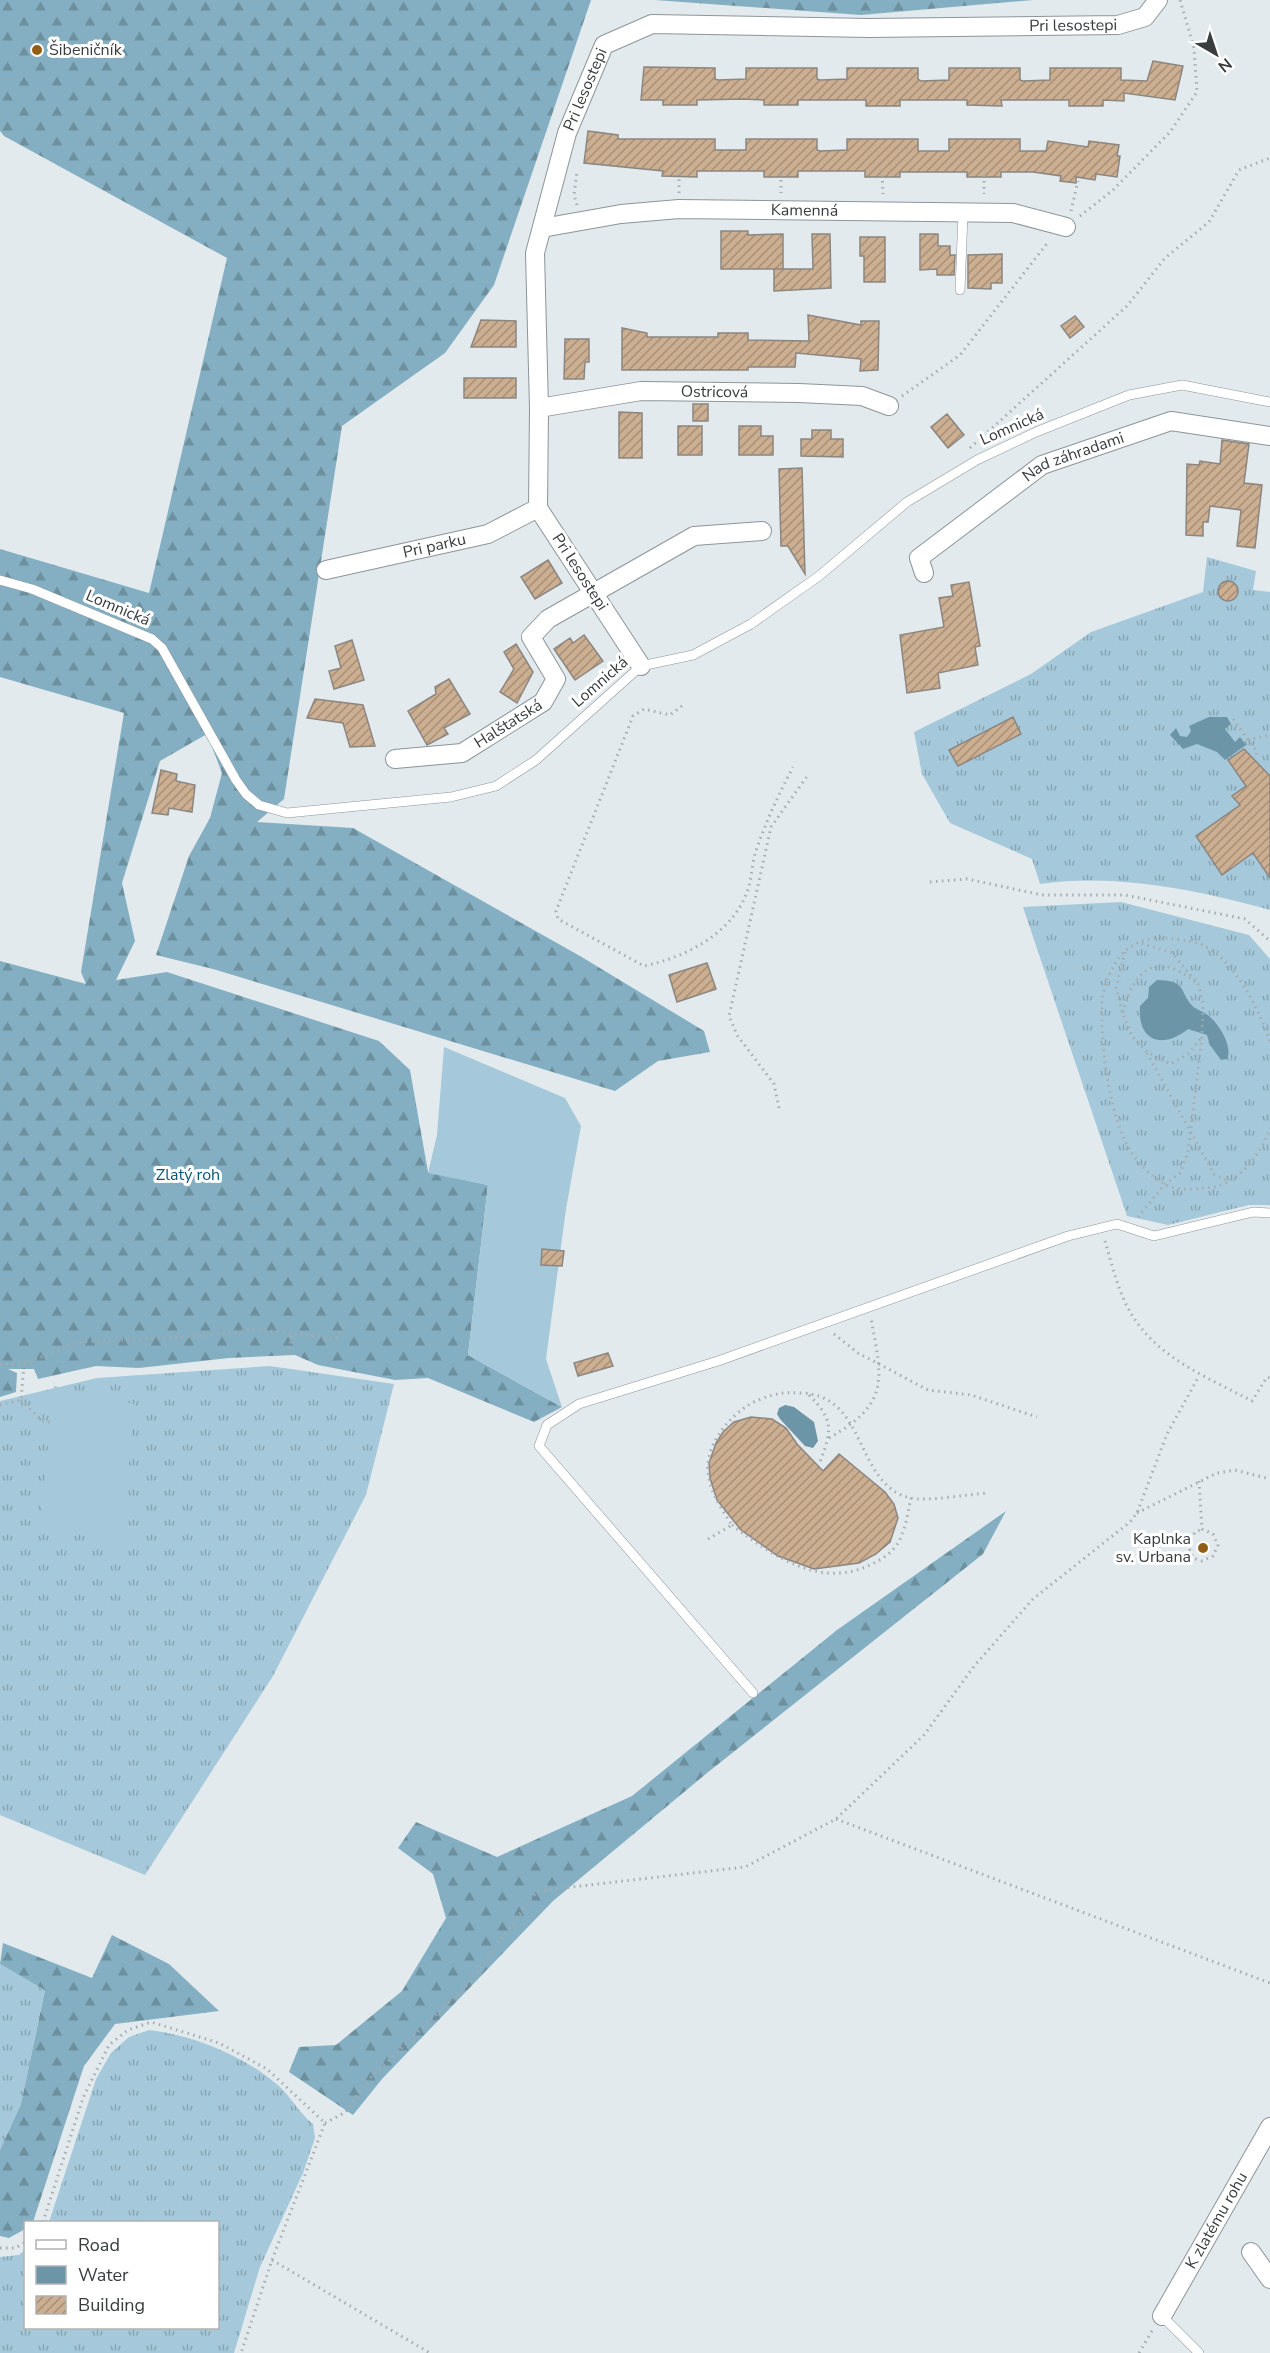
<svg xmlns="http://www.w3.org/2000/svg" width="1270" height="2353" font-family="'Nunito Sans',sans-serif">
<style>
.grass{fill:url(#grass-tufts)}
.forest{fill:url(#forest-firs)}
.pitch{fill:#a5c9da}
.water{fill:#6c95a8}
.building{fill:url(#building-hatch);stroke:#8b8680;stroke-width:1.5}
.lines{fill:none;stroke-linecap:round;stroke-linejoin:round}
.lane-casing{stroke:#8e9599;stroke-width:10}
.street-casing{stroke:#8e9599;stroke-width:20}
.path{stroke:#a5abae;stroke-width:3;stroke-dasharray:1.5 4.5;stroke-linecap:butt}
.lane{stroke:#fff;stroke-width:9}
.street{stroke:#fff;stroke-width:18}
.poi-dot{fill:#945d16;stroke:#fff;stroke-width:2}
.labels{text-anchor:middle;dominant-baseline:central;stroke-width:6;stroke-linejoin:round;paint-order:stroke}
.street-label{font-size:16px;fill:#393d3e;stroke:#fff}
.poi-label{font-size:16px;fill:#393d3e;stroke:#fff;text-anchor:start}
.park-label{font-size:16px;fill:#045a75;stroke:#fff}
</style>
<defs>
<pattern id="grass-tufts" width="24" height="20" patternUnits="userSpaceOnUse" patternTransform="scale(1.5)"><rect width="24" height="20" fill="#a5c9da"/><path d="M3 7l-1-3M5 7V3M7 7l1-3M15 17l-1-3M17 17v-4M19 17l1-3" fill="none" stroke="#87a4b2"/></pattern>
<pattern id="forest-firs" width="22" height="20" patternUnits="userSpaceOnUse" patternTransform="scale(1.5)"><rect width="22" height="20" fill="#84afc2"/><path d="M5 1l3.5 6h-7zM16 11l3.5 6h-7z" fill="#6d909f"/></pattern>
<pattern id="building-hatch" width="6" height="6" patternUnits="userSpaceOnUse" patternTransform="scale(1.5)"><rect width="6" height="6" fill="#ccae91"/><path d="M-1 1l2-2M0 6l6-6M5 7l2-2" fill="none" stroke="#a78f78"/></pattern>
</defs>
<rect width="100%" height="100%" fill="#e2eaee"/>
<path class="grass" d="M1207 557 1256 571 1253 590 1270 592V910C1198 890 1115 873 1040 884L1032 859 950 823 922 774 914 732 1031 674 1091 632 1203 592Z
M1121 902 1249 935 1270 959V1205H1249L1168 1225 1127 1216 1023 907Z
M270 1366 394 1384 366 1495 273 1676 145 1875 0 1815V1401L97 1378Z
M0 1964 45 1989 21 2104 0 2150Z
M149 2030C193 2035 245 2056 279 2086 292 2098 299 2113 313 2124L315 2138 303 2173 260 2267 234 2353H0V2257L19 2255 25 2250 26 2328H218V2222H49L96 2079 111 2053 129 2037Z"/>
<path class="forest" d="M0 0H591L494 285 445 353 342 426 284 799 257 822 353 828 580 956 704 1031 710 1052 658 1061 615 1091 213 969 156 955 189 856 210 818 222 773 207 734 160 761 122 883 135 941 116 980 167 972 379 1041 410 1070 428 1172 488 1185 468 1355 562 1407 534 1422 428 1378 395 1380 318 1365 295 1355 229 1358 139 1368 96 1366 38 1379 34 1369H8L17 1373 16 1392 0 1397V961L86 984 81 972 124 713 0 677V549L149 593 227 258 4 136 0 131Z
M655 0H1033L861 15Z
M1006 1511 983 1554 707 1773 553 1901 382 2079 353 2115 289 2072 299 2047 336 2045 402 1991 446 1918 433 1874 398 1848 416 1822 497 1857 632 1796 837 1630Z
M112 1935 169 1964 219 2011 115 2024 84 2066 33 2222H26L25 2229 9 2238 0 2236V2150L21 2104 45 1990 0 1964 3 1943 92 1978Z"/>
<path class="pitch" d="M444 1047 565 1098 581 1126 566 1209 546 1359 562 1407 468 1355 488 1185 428 1173 437 1135Z
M54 1386 134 1404 122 1544 40 1526Z"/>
<path class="water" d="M1209 717H1227L1231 724 1225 729 1235 742 1240 737 1246 745 1225 760 1217 752 1197 744 1183 749 1170 735 1176 728 1180 736 1187 737 1191 731 1189 726Z
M1157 980C1189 980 1178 994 1195 1008 1200 1011 1207 1013 1211 1018 1220 1026 1233 1047 1227 1059L1221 1060 1210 1045 1207 1035 1188 1029C1162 1050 1137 1041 1140 1006L1148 998 1149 987Z
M785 1405 794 1407 814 1422 818 1441 813 1448 805 1446 780 1419 777 1414 779 1408Z"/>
<path class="building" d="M1153 61 1183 66 1175 100 1124 93V101L1103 100V106H1069V100H1001L1002 106 967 105V100H900V106H866V100H798V105H764V100L743 99 697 100V105H663V100H641L644 67 715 68V79L718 80 746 79V68H817V79L820 80 847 79V68H918V79L921 81 949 80V68H1020V80L1023 81 1050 80V68H1121V80L1147 81Z
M588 131 618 135V139H715V150H746V139H817V150L820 151 847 150V139H918V151H949V139H1020V151H1046L1048 141 1088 147 1089 141 1119 145 1117 156H1120L1117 177 1096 174 1095 180 1076 177V183L1060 181 1061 176 1033 172H1001V177H967V172H900V177H865V171H798V177H764V171H697V177L662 176 663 171 584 163Z
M721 231H748V235L783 234V269H721Z
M812 234H830L831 288 774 291V269H813Z
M920 234H938V246H950V255H955L954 275H937V269L920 270Z
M860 237H885V282H864V256H860Z
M1002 254V283H991V289L968 288V255Z
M808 315 861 325V321H879L878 370 860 371 861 359 796 353 795 367H748V370H622V328L647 333V337H718V333H748V340L809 341Z
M1075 316 1084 327 1070 338 1061 326Z
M481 320 516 321V347H471Z
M565 339H589V362H585L584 379H564Z
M464 378H516V398H464Z
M693 404H708V421H693Z
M619 412 642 413V458H619Z
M947 414 964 435 948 448 931 427Z
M678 426H702V455H678Z
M739 426H761V436H773V455H739Z
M812 430H831V439H843V457L801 456V439H812Z
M1222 440 1249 444 1244 483 1262 485 1255 548 1237 546 1241 510 1210 506 1208 522H1203V536L1186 535 1187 464 1199 465 1200 461 1220 464Z
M802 468 805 574 788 546H781L779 469Z
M548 560 562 583 535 599 521 577Z
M1218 591a10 10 0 1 1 20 0a10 10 0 1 1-20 0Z
M969 582 980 646 975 647 978 665 938 673 940 688 907 693 900 635 944 627 939 598 953 596 951 585Z
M584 635 603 661 575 680 554 649 570 638 573 643Z
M352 640 364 680 334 689 329 671 341 668 335 646Z
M516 644 533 672 517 703 500 692 514 669 504 652Z
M449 679 470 714 444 728 448 734 427 745 408 711 436 694 435 687Z
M315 699 363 705 375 746 350 747 343 723 307 718Z
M1013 717 1021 734 958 766 949 750Z
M1244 749 1270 776V878L1253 853 1222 875 1196 836 1240 805 1232 796 1246 786 1228 760Z
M161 770 177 774 176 781 195 785 192 812 169 808 168 815 152 813Z
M707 963 716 989 677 1002 669 975Z
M542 1249 564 1251 562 1266 541 1265Z
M608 1353 613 1366 578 1376 574 1363Z
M751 1417 772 1419 786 1428 797 1444 823 1471 839 1454 885 1492 894 1504 898 1518 890 1542 876 1554 859 1563 814 1569 778 1556 741 1530 717 1500 710 1478 709 1463 716 1443 723 1432 734 1422Z"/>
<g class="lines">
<defs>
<path id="lane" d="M960 290 963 214
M0 580 32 589 152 639 162 648 236 780 246 794 259 805 287 813 451 797 496 786 536 760 641 666 693 655 751 624 819 576 907 502 977 460 1036 432 1129 395 1182 385 1270 402
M753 1693 539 1446 547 1425 579 1404 718 1361 1068 1236 1117 1224 1154 1236 1253 1212 1270 1213
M1162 2316 1199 2353"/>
<g id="street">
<path id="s1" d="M542 228 621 214 679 209 1013 213 1066 227"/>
<path id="s2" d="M539 408 641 391 799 393 862 396 889 406"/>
<path id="s3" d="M326 570 488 534 538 508"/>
<path id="s4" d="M924 573 919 558 1042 465 1171 421 1270 436"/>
<path id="s5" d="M641 666 538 508 539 408 535 253 567 133 604 45 652 24 869 28 1118 25 1145 17 1158 0"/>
<path id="s6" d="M395 759 462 753 543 702 556 679 531 637 548 619 694 536 762 531"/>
<path d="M1251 2252 1270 2279"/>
<path id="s7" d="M1162 2316 1270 2127"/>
</g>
</defs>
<use href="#lane" class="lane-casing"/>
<use href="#street" class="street-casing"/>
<path class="path" d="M781 168V193
M882 169 883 194
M984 169V194
M679 193V167
M577 205 574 195 577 171
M1071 211 1078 181
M1080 216 1113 190 1170 132 1197 92 1194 48 1180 0
M902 396 960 355 1049 241
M970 448 1127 306 1165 258 1209 222 1239 170 1270 158
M682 706 670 715 644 709 633 716 556 911 558 919 644 966C687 957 736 932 749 886 752 875 752 862 756 851 766 821 779 794 793 767
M1233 719 1257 752 1255 756
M1248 740 1270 735
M930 882 967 879 1042 895H1125L1245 919 1270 941
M1125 952 1116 988 1123 1015 1132 1036 1147 1052 1171 1064 1188 1054 1201 1038
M1123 1013C1133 970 1156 950 1195 982
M1270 1041C1259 1010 1233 956 1200 944 1188 940 1176 939 1164 938 1145 936 1124 947 1115 964 1108 975 1103 989 1102 1002 1100 1042 1109 1118 1131 1152 1139 1164 1152 1177 1164 1184 1179 1192 1196 1189 1213 1187 1240 1183 1262 1152 1270 1128
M1147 1053 1214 1174 1228 1181
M779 1108 774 1084 737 1035 729 1016 771 827 808 775
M1138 1217 1165 1184 1180 1173 1188 1153 1202 1037 1203 1003 1198 984 1172 953 1138 942
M1105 1241C1111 1261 1116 1283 1125 1302 1149 1355 1205 1376 1252 1401L1267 1377 1270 1378
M834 1334 858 1353 928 1390 971 1395 1037 1417
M288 1355 292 1333
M0 1364H24L77 1342 189 1337 258 1329 335 1339 347 1322
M809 1395C834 1420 832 1430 820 1462
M21 1400 42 1421 50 1422
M0 1405 21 1400 24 1364
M829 1438C889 1404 883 1381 871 1319
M1199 1481 1202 1529 1213 1534 1218 1545 1213 1556 1202 1561 1193 1558 1188 1546 1195 1532 1202 1529
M1137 1513 1217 1473 1235 1470 1270 1479
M732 1525C773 1556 822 1591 874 1563 886 1557 898 1548 902 1534 907 1523 908 1510 911 1498
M708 1539 732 1525C718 1504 702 1480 710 1453 717 1430 739 1407 761 1399 776 1393 786 1392 801 1393 868 1395 854 1484 910 1498 925 1502 970 1494 988 1493
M836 1819 1270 1983
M325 2123 346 2112 367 2081 470 1982 537 1891 745 1867 836 1819 924 1735 975 1665 1033 1599 1130 1522 1137 1513 1167 1434 1199 1376
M43 2222 83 2098 109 2045 128 2030 151 2022 219 2043 267 2069 325 2123 272 2260 241 2353
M0 2248H15L26 2242
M272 2260 430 2353
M1139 2353 1152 2331"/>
<use href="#lane" class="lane"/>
<use href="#street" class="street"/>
</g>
<g class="poi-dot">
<circle cx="37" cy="50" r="6"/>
<circle cx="1203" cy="1548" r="6"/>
</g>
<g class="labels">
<g class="street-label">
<text stroke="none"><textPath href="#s5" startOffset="1137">Pri lesostepi</textPath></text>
<text stroke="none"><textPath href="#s5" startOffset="615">Pri lesostepi</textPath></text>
<text stroke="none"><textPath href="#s1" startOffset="264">Kamenná</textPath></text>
<text stroke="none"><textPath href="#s2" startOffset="177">Ostricová</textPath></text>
<text transform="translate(1012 427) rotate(-24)">Lomnická</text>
<text stroke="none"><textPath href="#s4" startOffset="202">Nad záhradami</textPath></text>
<text stroke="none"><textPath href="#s3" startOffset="111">Pri parku</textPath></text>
<text transform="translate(580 572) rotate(57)">Pri lesostepi</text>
<text transform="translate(118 608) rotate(23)">Lomnická</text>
<text transform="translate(600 682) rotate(-41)">Lomnická</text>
<text stroke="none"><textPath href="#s6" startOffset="122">Halštatská</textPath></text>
<text stroke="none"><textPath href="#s7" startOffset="110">K zlatému rohu</textPath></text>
</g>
<g class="poi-label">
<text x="49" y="50">Šibeničník</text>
<text x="1191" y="1539" text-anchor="end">Kaplnka<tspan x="1191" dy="18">sv. Urbana</tspan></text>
</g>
<g class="park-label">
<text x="188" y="1175">Zlatý roh</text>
</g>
</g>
<rect x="24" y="2221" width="195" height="108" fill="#ffffff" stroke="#b0b1b2" stroke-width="1.5"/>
<rect x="36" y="2240" width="30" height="9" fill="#ffffff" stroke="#b0b1b2" stroke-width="1.5"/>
<text x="78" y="2251" font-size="18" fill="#393d3e">Road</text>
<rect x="36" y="2266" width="30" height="18" fill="#6c95a8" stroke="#b0b1b2" stroke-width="1.5"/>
<text x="78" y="2281" font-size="18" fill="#393d3e">Water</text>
<rect x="36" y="2296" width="30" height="18" fill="url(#building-hatch)" stroke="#b0b1b2" stroke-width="1.5"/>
<text x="78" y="2311" font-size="18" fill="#393d3e">Building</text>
<g transform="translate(1216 54) rotate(141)" stroke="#ffffff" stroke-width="4.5" paint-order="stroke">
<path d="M0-4.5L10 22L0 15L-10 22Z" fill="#393d3e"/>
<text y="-9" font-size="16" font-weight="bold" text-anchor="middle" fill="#393d3e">N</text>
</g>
</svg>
